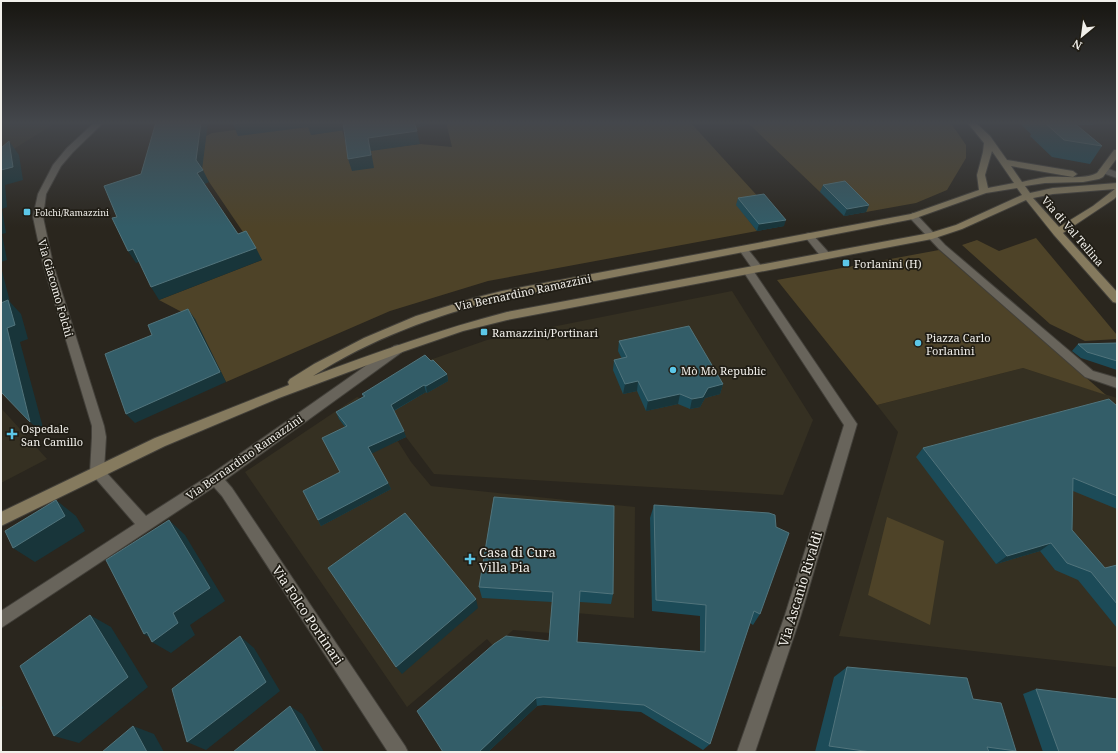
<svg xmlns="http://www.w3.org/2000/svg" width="1118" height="753" font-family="'Noto Serif',serif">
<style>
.built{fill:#353022}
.green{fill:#4e4328}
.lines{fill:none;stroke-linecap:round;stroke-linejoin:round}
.street-casing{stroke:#43403a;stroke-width:2}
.secondary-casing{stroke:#43403a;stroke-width:2}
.street{fill:#68645b;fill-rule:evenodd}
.secondary{fill:#857a5e;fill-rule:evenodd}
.wall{fill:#1c4b58}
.shaded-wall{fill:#18353a}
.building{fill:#335d68;stroke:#51747c}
.poi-dot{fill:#5cc7e8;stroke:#201d15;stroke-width:1.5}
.labels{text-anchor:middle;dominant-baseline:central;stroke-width:3.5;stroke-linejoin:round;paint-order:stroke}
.far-poi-label{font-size:9px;fill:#f1efea;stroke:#201d15;text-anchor:start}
.street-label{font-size:11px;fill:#f1efea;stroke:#201d15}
.poi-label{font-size:11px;fill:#f1efea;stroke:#201d15;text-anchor:start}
.near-poi-label{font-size:13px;fill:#f1efea;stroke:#201d15;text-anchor:start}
.near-street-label{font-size:13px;fill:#f1efea;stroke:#201d15}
</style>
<rect width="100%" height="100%" fill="#2a261e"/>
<path class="built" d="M1 122H57L1 157Z
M732 291 813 420 783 495 434 474 406 437 382 389 427 361 487 340Z
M1023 368 1117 398V667L839 636 898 432 877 405Z
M357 397 365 400 385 421 411 462 431 486 635 507 634 618 553 611 550 633 513 630 494 647 487 639 407 707 245 472Z
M1 408 47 459 1 483Z"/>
<path class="green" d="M295 122H310L311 135 342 130 349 153 420 144 452 147 446 122H690L762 201 737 205 757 231 488 281 390 311 226 382 195 319 159 300 262 260 201 170 206 136 212 133Z
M747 122H950L966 145V158L947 190 916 203 866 212 842 188 820 192Z
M1036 238 1117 335V339L1085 341 1050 324 962 245 977 240 999 251Z
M939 250 1106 395 1023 368 877 405 777 280Z
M887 517 944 541 930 625 868 595Z"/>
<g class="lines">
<defs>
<path id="street" d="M95 122H104L73 152 61 166 46 194 43 217 53 264 104 426 106 437 104 470 146 516 210 475 394 346 398 345 402 346 404 349 402 352 225 480 232 488 405 746 408 752H388L222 496 214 487 1 628V611L135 524 90 472 92 437V426L43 264 33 217 38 194 53 165 67 148Z
M1103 167 1117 172V178L1100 172 1099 170Z
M913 213 916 214 945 245 1093 371 1117 378V388L1085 377 939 249 910 218 908 216Z
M809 233 812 234 830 254 831 256 830 258H822L806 238 804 236 806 234Z
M743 246 746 247 762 267 763 269 762 271H754L740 251 738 249Z
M748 268 752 269 857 424 801 615 755 752H737L785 615 844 425 743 271Z"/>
<path id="secondary" d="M967 122H975L990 136 1007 160 1073 171 1077 174 1073 177 1011 166 1022 182C1030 180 1039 178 1047 177 1062 176 1083 180 1097 173L1114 150H1117V158L1103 177 1099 179 1083 182 1045 183 1025 186 1030 193 1053 188 1117 183V196L1114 199 1063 233 1117 292V303L1113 302 1054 235 1026 200 962 229 932 239 507 320 463 331 405 351 279 398 165 446 1 526V512L155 438 289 385 288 382 290 379 314 364 364 338 416 316 474 298 502 291 911 214 979 190 977 175 983 152 984 143ZM992 151 1014 183 988 188 985 175ZM1017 188 1022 195 956 225 930 233 507 312C441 329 377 352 313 376 371 339 435 315 502 299L913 219 986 193ZM1115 189 1093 206 1059 227 1033 198 1053 194Z"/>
</defs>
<use href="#street" class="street-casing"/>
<use href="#secondary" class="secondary-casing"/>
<use href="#street" class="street"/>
<use href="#secondary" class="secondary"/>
</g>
<path class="wall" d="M1018 122H1097L1094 125H1077L1102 146 1090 164 1052 157 1030 136 1031 134Z
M823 185 869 205 866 212 844 216 820 192Z
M738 198 784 226 757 231 736 205Z
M619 341 723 384 720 394 705 398 700 407 690 409 678 404 646 411 637 391 623 394 613 370 614 360 622 359 618 351Z
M1117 343V370L1081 358 1072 351 1078 344Z
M431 361 447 374 448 381 427 393 426 392 394 411 406 437 371 453 388 483 391 489 321 526 318 520 340 472 345 427 339 419 336 412 363 397 362 394Z
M1117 406V509L1073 491 1072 530 1105 568 1117 565V628L1078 580 1055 570 1040 551 996 564 916 457 923 448Z
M494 497 613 594 611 604 580 602 577 642 700 651V616L652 611 650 518 654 505 760 614 753 625 750 623 710 744 703 750 641 712 544 705 537 706 488 752H443L549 641 552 602 482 598 479 587Z
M847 667 973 699 1016 751 1013 752H815L834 677Z
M1036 689 1117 752H1043L1023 694Z"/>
<path class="shaded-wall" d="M201 122H208L202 170H203L209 182 203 185 197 173 196 160Z
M245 122H344L346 130 311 135 308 127 238 136 233 124Z
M414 122H429V125L415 128Z
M417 131 420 144 371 151 374 168 352 171 348 159 368 138Z
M9 141 19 155 23 180 5 185 7 207 2 209 6 233 2 234 7 260 1 262V170Z
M869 205 866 212 844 216 847 209Z
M786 220 784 226 757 231 759 224Z
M256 248 262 260 159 300 151 287Z
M133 249 142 261 136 263 128 251Z
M1 267 10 302 21 314 28 339 20 342 45 435 30 422 1 304Z
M188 309 195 319 226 382 135 423 126 414Z
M447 374 448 381 427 393 426 386Z
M638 381 637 391 623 394 625 384Z
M723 384 720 394 705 398 700 407 690 409 692 399 708 388Z
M424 385 426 392 393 411 391 405Z
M680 394 678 404 646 411 648 401Z
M404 431 406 437 371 454 368 447Z
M388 483 391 489 321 526 318 520Z
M56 500 76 516 85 531 35 562 13 548Z
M169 520 185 535 225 601 190 625 195 635 171 653 152 642 154 640 144 634 173 613Z
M1051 543 1040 551 996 564 1007 556Z
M476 599 478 608 402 674 396 667Z
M90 615 111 627 148 687 79 743 54 736Z
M240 636 254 648 280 691 206 750 187 742Z
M536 698 537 706 488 752H479Z
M1 703 3 708 1 710Z
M290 706 302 714 324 752H316Z
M133 726 154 734 164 752H147Z"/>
<path class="building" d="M156 122H201L196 160 203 170 197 173 238 234 246 231 256 248 151 287 133 249 128 251 112 218 117 217 104 186 141 174Z
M233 122H245L233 124Z
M343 122H414L417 131 368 138 371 155 348 159Z
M1044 122H1073L1102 146 1064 140Z
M9 141 13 167 1 170V148Z
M845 181 869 205 847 209 823 185Z
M764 194 786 220 759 224 738 198Z
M8 300 15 325 7 328 30 422 1 392V303Z
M188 309 220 372 126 414 105 354 152 335 148 325Z
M689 326 723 384 708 388 703 397 692 399 680 394 648 401 638 381 625 384 614 360 627 357 619 341Z
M1117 343V361L1087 352 1078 344Z
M425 355 431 361 433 360 447 374 426 386 424 385 391 405 404 431 368 447 388 483 318 520 303 491 340 472 322 438 347 426 336 412 365 396 362 394Z
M1109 399 1117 406V496L1073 478 1072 530 1105 568 1117 565V604L1091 572 1067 563 1051 543 1007 556 923 448Z
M494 497 614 506 613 594 580 591 577 642 705 652 706 605 656 600 654 505 769 513 775 515 776 527 789 533 760 614 754 611 710 744 644 705 543 697 536 698 479 752H443L417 711 494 644 506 636 549 641 553 592 479 587Z
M56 500 65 516 13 548 5 531Z
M405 513 476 599 396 667 328 568Z
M169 520 210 588 173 613 178 623 152 642 147 632 144 634 106 560Z
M90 615 128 677 54 736 20 666Z
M240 636 266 682 187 742 172 689Z
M847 667 967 678 973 699 1001 703 1016 751 987 747 989 752H871L829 746Z
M1036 689 1117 699V752H1059Z
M290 706 316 752H233Z
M133 726 147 752H102Z"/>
<linearGradient id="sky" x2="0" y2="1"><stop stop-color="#171510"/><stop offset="0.54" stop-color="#44474c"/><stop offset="1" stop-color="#44474c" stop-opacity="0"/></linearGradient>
<rect width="1118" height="227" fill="url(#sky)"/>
<g class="poi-dot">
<rect x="23" y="208" width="8" height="8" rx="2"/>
<rect x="842" y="259" width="8" height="8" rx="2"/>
<rect x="480" y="328" width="8" height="8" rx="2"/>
<circle cx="918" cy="343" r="4"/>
<circle cx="673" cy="370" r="4"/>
<path d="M10 428h4v4h4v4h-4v4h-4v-4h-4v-4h4z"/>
<path d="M468 553h4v4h4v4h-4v4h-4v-4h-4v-4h4z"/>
</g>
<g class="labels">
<g class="far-poi-label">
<text x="35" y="212">Folchi/Ramazzini</text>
</g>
<g class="street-label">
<text transform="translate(1073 231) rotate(49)">Via di Val Tellina</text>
<text transform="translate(56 288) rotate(74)">Via Giacomo Folchi</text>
<text transform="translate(523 292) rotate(-12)">Via Bernardino Ramazzini</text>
<text transform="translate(244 457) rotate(-35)">Via Bernardino Ramazzini</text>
</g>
<g class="poi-label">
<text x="854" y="263">Forlanini (H)</text>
<text x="492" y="332">Ramazzini/Portinari</text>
<text x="926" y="337">Piazza Carlo<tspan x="926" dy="13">Forlanini</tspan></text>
<text x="681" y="370">Mò Mò Republic</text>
<text x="21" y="428">Ospedale<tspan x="21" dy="13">San Camillo</tspan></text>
</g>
<g class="near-poi-label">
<text x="479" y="552">Casa di Cura<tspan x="479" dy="15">Villa Pia</tspan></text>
</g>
<g class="near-street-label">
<text transform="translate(800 589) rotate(-73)">Via Ascanio Rivaldi</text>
<text transform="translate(308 615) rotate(56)">Via Folco Portinari</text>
</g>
</g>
<rect width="1118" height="753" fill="none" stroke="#f1efea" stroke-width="4"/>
<g transform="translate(1082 36) rotate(209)" stroke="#201d15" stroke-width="3" paint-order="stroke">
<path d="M0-3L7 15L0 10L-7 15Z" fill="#f1efea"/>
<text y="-6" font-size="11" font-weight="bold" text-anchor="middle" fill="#f1efea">N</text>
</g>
</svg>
